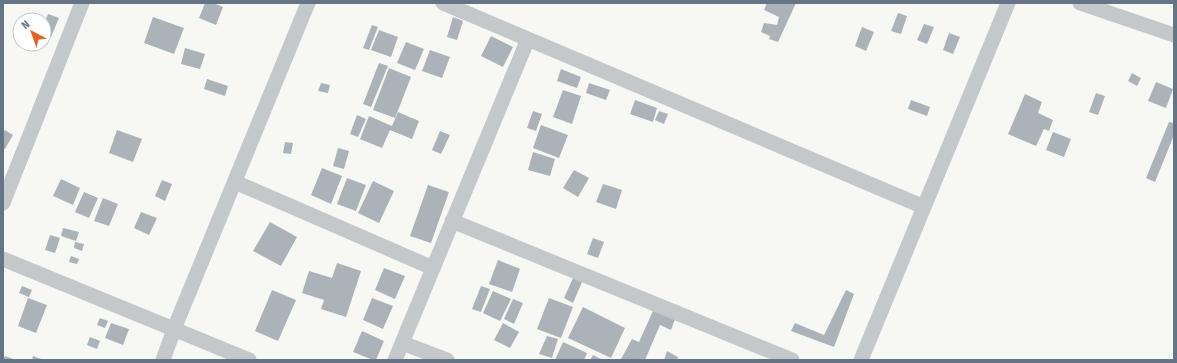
<svg xmlns="http://www.w3.org/2000/svg" width="1177" height="363" font-family="'Fira Sans Condensed',sans-serif">
<style>
.building{fill:#abb3b9}
.lines{fill:none;stroke-linecap:round;stroke-linejoin:round}
.minor{stroke:#c4c8cb;stroke-width:15}
</style>
<rect width="100%" height="100%" fill="#f7f7f4"/>
<path class="building" d="M205 3H213L223 7 216 25 199 18Z
M767 3H796L778 42 769 39 770 36 761 32 764 23 777 25 779 17 764 10Z
M898 13 907 16 901 34 891 31Z
M48 14 59 18 51 37 44 34V24Z
M153 17 184 28 174 54 144 43Z
M453 17 463 21 457 40 447 37Z
M924 24 934 27 927 44 917 40Z
M372 25 378 27 369 50 363 48Z
M862 27 874 32 866 51 855 46Z
M379 30 398 37 391 57 371 50Z
M949 33 960 37 953 54 943 50Z
M491 36 513 47 503 67 481 56Z
M406 42 424 49 415 70 397 63Z
M185 48 205 54 200 69 181 64Z
M430 50 450 57 442 78 422 71Z
M379 63 388 66 371 107 363 104Z
M389 68 411 77 395 118 373 110Z
M561 69 581 77 577 88 557 81Z
M1132 73 1141 78 1137 86 1128 81Z
M207 79 228 86 225 96 204 89Z
M1156 82 1173 89 1166 108 1148 101Z
M321 83 330 85 328 93 318 91Z
M589 83 610 90 606 100 586 93Z
M563 90 581 96 572 124 553 117Z
M1096 93 1105 96 1098 115 1089 112Z
M1025 94 1042 102 1038 113 1053 120 1049 131 1044 129 1036 146 1008 134Z
M635 100 657 108 653 122 630 114Z
M911 100 930 107 927 116 908 109Z
M533 111 542 114 536 131 527 128Z
M659 111 668 114 664 124 655 120Z
M398 112 419 121 412 139 390 130 382 148 360 139 369 116 392 126Z
M357 115 366 119 358 137 350 134Z
M1169 122 1174 123V135L1155 182 1146 178Z
M541 125 568 135 559 158 533 148Z
M5 130 13 135 5 149H3V133Z
M117 130 142 139 133 162 109 153Z
M440 131 450 135 441 154 432 150Z
M1053 132 1071 139 1064 157 1046 150Z
M285 142 293 143 291 154 283 153Z
M338 148 349 151 344 169 333 166Z
M533 152 555 159 550 176 528 170Z
M322 168 342 176 331 204 311 195Z
M574 170 589 178 578 197 563 188Z
M347 178 366 185 356 211 337 204Z
M61 179 80 188 73 205 53 196Z
M162 180 172 184 165 201 155 196Z
M373 181 394 191 379 223 358 213Z
M603 184 622 190 616 209 596 202Z
M428 185 449 192 431 243 410 236Z
M84 192 98 198 89 218 75 212Z
M103 198 118 204 109 226 94 221Z
M141 212 157 218 149 235 134 228Z
M270 222 297 237 281 266 253 251Z
M63 228 79 232 76 241 61 236Z
M50 235 60 238 55 253 45 250Z
M593 238 604 242 598 258 587 254Z
M75 242 84 244 82 251 74 248Z
M71 256 79 259 77 264 69 262Z
M498 260 520 269 512 292 489 284Z
M337 263 361 271 346 317 321 309 324 300 302 293 309 271 332 278Z
M384 268 405 276 395 299 375 290Z
M573 278 582 282 573 303 564 298Z
M22 286 32 290 29 297 19 293Z
M481 286 490 289 481 312 472 309Z
M272 290 296 300 278 341 255 331Z
M846 290 854 294 834 347 791 331 795 323 824 335Z
M493 291 511 299 500 321 483 313Z
M28 298 47 305 36 333 18 326Z
M372 298 393 306 383 329 363 320Z
M549 298 573 307 561 338 537 329Z
M513 299 523 303 514 324 504 319Z
M583 307 625 328 611 358 568 338Z
M653 311 675 319 671 330 660 325 645 360 621 359 632 339 639 342Z
M100 318 108 321 105 328 97 325Z
M111 323 129 329 123 345 105 338Z
M503 323 519 332 510 348 494 340Z
M362 331 384 341 376 360H373L353 352Z
M547 336 558 339 552 358 539 354Z
M90 337 100 341 97 349 87 345Z
M563 342 587 353 584 360H555Z
M667 351 678 357 677 360H664Z
M593 355 603 360H590Z
M5 356 16 360H3Z
M33 356 44 360H32Z"/>
<g class="lines">
<path class="minor" d="M443 3 924 207
M1080 3 1174 35
M235 182 433 268
M3 203 82 3
M452 221 792 360
M3 259 249 360
M402 343 447 360
M163 360 174 329 308 3
M395 360 528 39
M861 360 1008 3"/>
</g>
<rect width="1177" height="363" fill="none" stroke="#657586" stroke-width="8"/>
<g transform="translate(32 32) rotate(319)"><circle r="19" fill="#ffffff" stroke="#c1c8cf"/>
<path d="M0-3L7 15L0 10L-7 15Z" fill="#e85f23"/>
<text y="-6" font-size="11" font-weight="bold" text-anchor="middle" fill="#657586">N</text>
</g>
</svg>
